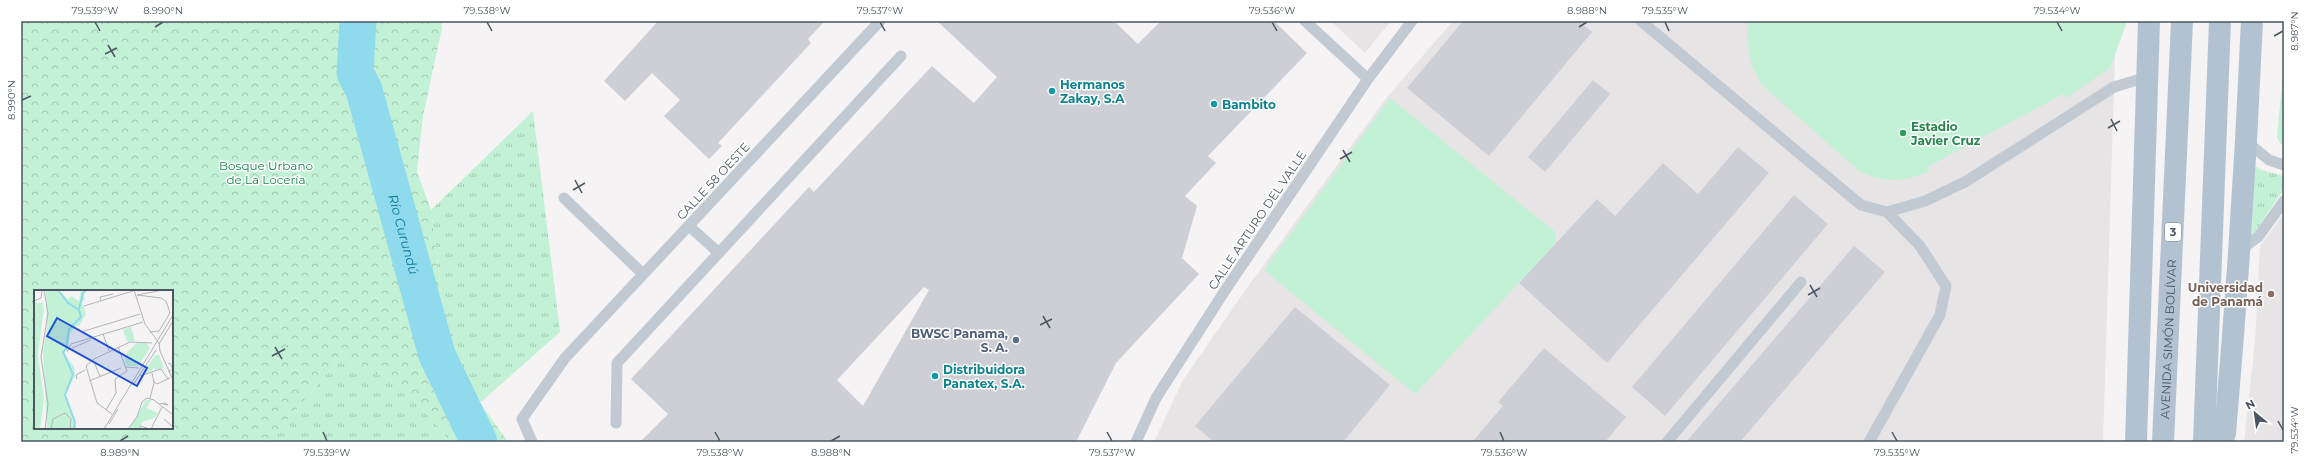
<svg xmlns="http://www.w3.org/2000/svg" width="2305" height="463" font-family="Montserrat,sans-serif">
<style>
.education{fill:#e6e4e5}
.grass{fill:url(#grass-tufts)}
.forest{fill:url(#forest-crowns);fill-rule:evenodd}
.green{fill:#c3f1d5}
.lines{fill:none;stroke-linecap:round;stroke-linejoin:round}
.river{stroke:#90daee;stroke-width:37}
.building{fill:#cdcfd5;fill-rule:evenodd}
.service{stroke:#c1cad2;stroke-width:11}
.primary{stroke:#b3c2d1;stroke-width:22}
.ticks{fill:none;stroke:#4a5661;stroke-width:1.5}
.culture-dot{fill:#0f9aa8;stroke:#fff;stroke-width:1.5}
.leisure-dot{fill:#2e9e5b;stroke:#fff;stroke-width:1.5}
.education-dot{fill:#8d6e63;stroke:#fff;stroke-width:1.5}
.service-dot{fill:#5c6f8a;stroke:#fff;stroke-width:1.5}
.labels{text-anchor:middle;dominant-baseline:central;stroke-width:3;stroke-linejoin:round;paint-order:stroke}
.shield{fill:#fff;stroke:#808990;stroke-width:1}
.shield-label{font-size:11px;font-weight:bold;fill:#4a5661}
.culture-label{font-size:12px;font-weight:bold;fill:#0d838f;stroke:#fff;text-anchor:start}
.leisure-label{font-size:12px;font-weight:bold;fill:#27864d;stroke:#fff;text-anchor:start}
.park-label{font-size:12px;fill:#17864f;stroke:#fff}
.street-label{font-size:12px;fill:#4a5661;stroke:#fff}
.education-label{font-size:12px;font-weight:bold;fill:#785e54;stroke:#fff;text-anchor:end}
.service-label{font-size:12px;font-weight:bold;fill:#4e5e75;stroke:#fff;text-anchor:end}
.water-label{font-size:13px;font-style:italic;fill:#0c7c9b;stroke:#fff}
.inset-river{fill:none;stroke:#90daee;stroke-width:2}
.inset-road{fill:none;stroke:#b1b4b9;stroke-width:1}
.view{fill:#1d4ed8;fill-opacity:0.15;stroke:#1d4ed8;stroke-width:2}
.inset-edge{fill:none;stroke:#4a5661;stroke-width:2}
.neatline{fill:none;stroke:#4a5661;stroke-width:1.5}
.ticks-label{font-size:10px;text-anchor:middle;fill:#4a5661}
</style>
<defs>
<pattern id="grass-tufts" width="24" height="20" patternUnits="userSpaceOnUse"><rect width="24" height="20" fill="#c3f1d5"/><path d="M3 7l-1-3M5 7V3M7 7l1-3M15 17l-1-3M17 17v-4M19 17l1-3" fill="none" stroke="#a0c6b0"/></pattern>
<pattern id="forest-crowns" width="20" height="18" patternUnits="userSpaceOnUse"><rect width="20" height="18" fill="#c3f1d5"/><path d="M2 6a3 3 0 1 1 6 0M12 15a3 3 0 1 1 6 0" fill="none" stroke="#a0c6b0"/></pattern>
</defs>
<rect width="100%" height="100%" fill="#f5f3f3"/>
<path class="education" d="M1331 21H1391L1365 53Z
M1453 21H2127L2115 55 2103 442H1154L1183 380 1249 285 1387 97Z
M2284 213V442H2244L2255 342 2260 246Z"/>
<path class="grass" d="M533 111 560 332 481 402 450 361 431 210Z
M2254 165 2261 170 2284 176V189L2252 236Z
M342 356 401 385 445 434V442H268Z"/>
<path class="forest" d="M21 21H441L442 28 423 116 417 172 431 210 450 361 508 442H445V434L401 385 342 356 268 442H21ZM35 291H172V428H35Z"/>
<path class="green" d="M1748 21H2127L2110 68 2066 98 2063 94 1927 167 1929 171C1904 182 1883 184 1858 170L1762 85 1751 64 1747 36Z
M2284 61V148L2277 138Z
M1390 98 1555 232 1556 243 1415 394 1264 270Z"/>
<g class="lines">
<path class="river" id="s1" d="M358 21 355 73 364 90 437 355 479 442"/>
</g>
<path class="building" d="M658 21H825L808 39 811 43 718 143 722 146 709 159 664 116 680 100 652 73 625 101 604 81Z
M937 21H1114L1138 44 1161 21H1274L1307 53 1208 156 1216 163 1185 196 1197 206 1182 258 1199 274 1116 363 1076 442H640L668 414 631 379 809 187 814 192 932 66 974 103 997 77ZM924 287 929 290 863 406 837 380Z
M1463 21H1579L1592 32 1489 156 1407 88Z
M1593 80 1610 94 1545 172 1528 157Z
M1738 147 1769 173 1607 363 1519 283 1597 199 1615 216 1663 163 1698 194Z
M1794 195 1828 224 1665 416 1632 387Z
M1854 246 1885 272 1740 442H1686Z
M1295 307 1390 385 1343 442H1214L1195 426Z
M1544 348 1626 417 1605 442H1472L1503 406 1498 402Z"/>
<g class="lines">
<path class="service" d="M1305 21 1368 79
M1641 21 1861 205 1887 212 1925 201 1965 182 2114 87 2147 77
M2247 142 2269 160 2284 165
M564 198 643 274
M689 226 719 253
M2240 250 2258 237 2284 201
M616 423 617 363 901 56
M532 442 522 419 565 358 880 21
M1136 442 1156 398 1226 289 1368 79 1412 21
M1667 442 1801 282
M1869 442 1940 315 1946 286 1920 246 1887 212"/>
<g class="primary">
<path d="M2136 442 2149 21"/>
<path id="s2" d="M2163 442 2182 21"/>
<path d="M2204 442 2220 21"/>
<path d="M2222 442 2225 433C2237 296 2246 159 2252 21"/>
</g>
</g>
<path class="ticks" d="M95 22 100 31M487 22 492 31M880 22 885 31M1272 22 1277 31M1665 22 1669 31M2057 22 2062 31M155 27 163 22M1579 27 1587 22M2274 36 2283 31M108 45 115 57M105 54 117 48M22 100 31 96M2111 119 2117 131M2108 128 2120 121M1343 150 1350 162M1340 159 1352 152M575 180 582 193M573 190 585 183M1810 285 1817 297M1808 295 1820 288M1043 316 1050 328M1040 325 1052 319M275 347 282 359M272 356 285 349M2278 421 2283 430M323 432 327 441M715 432 720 441M1107 432 1112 441M1500 432 1504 441M1892 432 1897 441M120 441 128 436M831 441 840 436"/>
<g class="culture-dot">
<circle cx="1052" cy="91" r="4"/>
<circle cx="1214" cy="104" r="4"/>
<circle cx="935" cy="376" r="4"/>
</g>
<circle class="leisure-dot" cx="1903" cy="133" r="4"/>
<circle class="education-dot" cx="2271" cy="294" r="4"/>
<circle class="service-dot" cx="1016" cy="340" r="4"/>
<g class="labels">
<rect class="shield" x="2165" y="223" width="16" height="18" rx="3"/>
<g class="shield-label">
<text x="2173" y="232">3</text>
</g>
<g class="culture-label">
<text x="1060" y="84">Hermanos<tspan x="1060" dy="14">Zakay, S.A</tspan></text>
<text x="1222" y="104">Bambito</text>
<text x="943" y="369">Distribuidora<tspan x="943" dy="14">Panatex, S.A.</tspan></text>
</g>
<g class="leisure-label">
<text x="1911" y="126">Estadio<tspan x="1911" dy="14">Javier Cruz</tspan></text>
</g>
<g class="park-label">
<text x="266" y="165">Bosque Urbano<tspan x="266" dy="14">de La Locería</tspan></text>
</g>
<g class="street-label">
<text transform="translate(713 181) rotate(-47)">CALLE 58 OESTE</text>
<text transform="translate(1257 220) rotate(-56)">CALLE ARTURO DEL VALLE</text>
<text stroke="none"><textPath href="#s2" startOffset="103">AVENIDA SIMÓN BOLÍVAR</textPath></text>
</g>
<g class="education-label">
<text x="2263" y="287">Universidad<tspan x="2263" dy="14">de Panamá</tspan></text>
</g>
<g class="service-label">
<text x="1008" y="333">BWSC Panama,<tspan x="1008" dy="14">S. A.</tspan></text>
</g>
<g class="water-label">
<text stroke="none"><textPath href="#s1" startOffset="221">Río Curundú</textPath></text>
</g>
</g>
<g transform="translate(34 290)">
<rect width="139" height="139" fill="#f5f3f3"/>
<path d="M0 12 5 26 9 19V13L10 18 6 48 0 25ZM12 45 31 52 29 59 25 62 28 69 9 61ZM31 112 39 129V139H17L19 129 28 124Z" fill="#c3f1d5"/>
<path d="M12 0H24L34 9 37 6 45 11 47 0H56L49 2 51 9 48 12 52 24 46 35 41 37 36 44 34 59 28 62 40 76 41 86 31 105 41 131 42 139H39V129L31 113 28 124 21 127 17 139H13L9 61 22 63 27 69 25 62 31 55 29 50 23 52 13 49ZM1 13H9L8 31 5 26ZM0 25 6 48 4 65 10 109 6 139H0Z" fill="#c3f1d5"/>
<path d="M97 37 101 51 93 52 89 39ZM103 53H112L116 58 104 76H93L90 70 93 64 92 63ZM121 65H125L130 78 121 80 119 77 118 81 109 84ZM112 110H117L112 118 124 123 120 128 108 132 106 139H95Z" fill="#c3f1d5"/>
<path class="inset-river" d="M24 0 34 13 45 20M45 19 49 3 52 0M40 139 41 132 31 105 39 84 29 62 32 59 35 39 47 27 45 20"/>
<path class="inset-road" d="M10 0 14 23 7 67 14 114 11 139M100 0 111 34 125 53 126 61 139 90M103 5 127 8 132 11 136 23 125 41 116 42M103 5 129 0M0 11 7 8 8 0M67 11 66 7 79 4M50 16 99 1M47 42 106 24M69 44 75 61M125 54 139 31M38 58 57 50M33 62 37 54 109 32M60 72 66 86M92 77 105 78M134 82 139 79 136 73 134 74M106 86 127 79 134 89M43 89 42 85 51 80M55 91 87 78M119 91 123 94 136 88M99 95 122 60M116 108 120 93 118 83M125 114 131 113 134 115 129 114M72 120 82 103 81 89 93 81 84 57M78 124 63 113 52 76 60 69 96 52 118 53M130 129 139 137M75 134 84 119M17 139 19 129 31 123 37 129 36 139M70 139 139 25M94 139 103 127 108 112 113 108 120 110 139 125M105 139 107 136 115 139M117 139 128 117"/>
<path class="view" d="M23 28 113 78 103 96 13 46Z"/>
<rect width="139" height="139" class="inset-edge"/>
</g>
<rect width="2305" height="463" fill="none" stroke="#ffffff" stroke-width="44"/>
<g transform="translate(2255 413) rotate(331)" stroke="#ffffff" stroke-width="3" paint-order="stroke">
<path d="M0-3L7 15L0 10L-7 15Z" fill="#4a5661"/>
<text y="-6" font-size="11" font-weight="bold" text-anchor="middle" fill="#4a5661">N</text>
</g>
<rect x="22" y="22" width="2261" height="419" class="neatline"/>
<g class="ticks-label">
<text x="95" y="14">79.539°W</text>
<text x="163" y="14">8.990°N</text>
<text x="487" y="14">79.538°W</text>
<text x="880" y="14">79.537°W</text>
<text x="1272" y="14">79.536°W</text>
<text x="1587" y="14">8.988°N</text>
<text x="1665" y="14">79.535°W</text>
<text x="2057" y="14">79.534°W</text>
<text transform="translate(2294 31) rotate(-90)" y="4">8.987°N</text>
<text transform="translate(11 100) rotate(-90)" y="4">8.990°N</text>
<text transform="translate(2294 430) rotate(-90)" y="4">79.534°W</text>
<text x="120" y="456">8.989°N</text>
<text x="327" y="456">79.539°W</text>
<text x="720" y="456">79.538°W</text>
<text x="831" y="456">8.988°N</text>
<text x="1112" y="456">79.537°W</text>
<text x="1504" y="456">79.536°W</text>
<text x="1897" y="456">79.535°W</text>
</g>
</svg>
